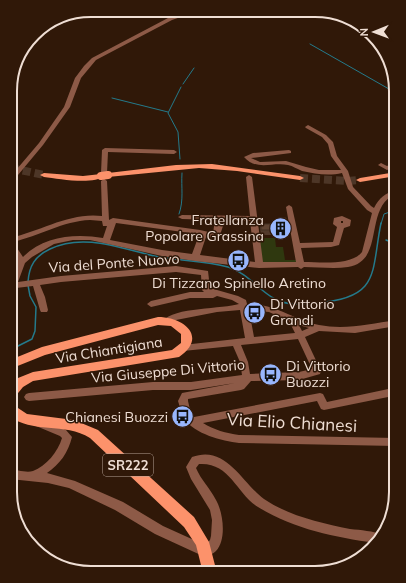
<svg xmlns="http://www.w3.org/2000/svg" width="406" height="583" font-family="Mulish,sans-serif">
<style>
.green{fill:#2f380f}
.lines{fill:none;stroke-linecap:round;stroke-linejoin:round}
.stream-far1{stroke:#247a8b;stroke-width:1}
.stream{stroke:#247a8b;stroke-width:1.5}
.major-tunnel{stroke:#4d3627;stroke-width:8;stroke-dasharray:8 4;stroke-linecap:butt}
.minor{fill:#8d5a47;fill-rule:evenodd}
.major{fill:#fc926b;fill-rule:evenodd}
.major-bridge{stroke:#fc926b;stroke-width:8}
.wall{fill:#523a2b}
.building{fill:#5f4432;stroke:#423023}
.labels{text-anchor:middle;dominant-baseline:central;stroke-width:3;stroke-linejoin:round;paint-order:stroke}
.shield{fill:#301808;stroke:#b6a397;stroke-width:1}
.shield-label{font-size:13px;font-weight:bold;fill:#efded4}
.poi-label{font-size:14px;fill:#efded4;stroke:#301808;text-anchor:end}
.street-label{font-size:14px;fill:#efded4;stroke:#301808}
.near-street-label{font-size:17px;fill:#efded4;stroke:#301808}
.rim{fill:none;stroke:#efded4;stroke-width:2}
</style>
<rect width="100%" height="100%" fill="#301808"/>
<path class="green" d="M259 238H275L276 247H283L285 260H296V263L265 264V262H261Z"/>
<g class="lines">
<path class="stream-far1" d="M310 44 396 93
M183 84 194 68
M112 98 168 112
M180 159 178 132 168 113 181 87
M389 172 396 169
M179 214C184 200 181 188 182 173
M381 224 384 214 396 210"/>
<path class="stream" d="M386 240 396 244
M28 282C29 266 35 256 50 249 85 232 124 250 159 257 182 261 206 261 228 267 248 273 258 290 275 299 287 306 304 304 317 303 381 298 371 272 381 223
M10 350 32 339 35 331 36 307 30 296 28 285"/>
<path class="major-tunnel" d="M11 168 44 175
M300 178 347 181 360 180"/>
<path class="minor" d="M186 13H192L172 20 96 60 81 78 70 107 43 145 13 181 11 182V176L39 143 64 107 75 78 84 66 92 58 168 18Z
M308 125 326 135 333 142 337 156 348 171 353 187 371 206 374 208C379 198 385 193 396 190V194C363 207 386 261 348 267 334 269 318 267 304 267L301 269 298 267 259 268 195 261 162 256 90 240H73L54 244 32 257 25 263 18 282 61 276 176 266 208 271 210 288 238 296 246 300 247 304C277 304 293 320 319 325 345 330 370 324 396 320V326L355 333 319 331 305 337 321 371 320 374 299 380 251 381 244 389 241 390 188 399V401L191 414 194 417 320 393 323 394 327 402 393 388 396 389V395L393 396 324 410 321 409 317 401 203 423C214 430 226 433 239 435L396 438V446L239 443C222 441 195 434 184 419 181 415 180 407 178 401L182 393 235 383 191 390H153L29 401 26 400 24 397 26 394 29 393 153 382H191L242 375 240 362 233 346 183 351 180 350 179 348 180 346 183 345 245 338 240 310 217 312 176 320 167 324 164 323 163 321C173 307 224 309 239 304L232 300 217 296 213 298H190L151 307 147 304 151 301 190 292H204L202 290 201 275 176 272 61 282 40 285 45 297 48 310 47 312H41L40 310 33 286 16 288 13 296 10 297V282L18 262 10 249V238C41 231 70 212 102 216L101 181 104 179 107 181 109 220 113 218 200 230 213 233 215 220 182 219 178 217 182 215 250 216 246 177 249 175 252 177 263 262H296L286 207 289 205 292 207 300 243 333 242 337 227 333 224 334 218 342 216 351 220 350 226 344 228 339 245 331 247 301 248 304 262C320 262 351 266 362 252L372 213 367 210 348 189 342 173C329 176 315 174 302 171 297 169 293 166 288 165 272 162 256 171 244 157L253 153 289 150 291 151V153L251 158 260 162 286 161 306 167 319 170H341L331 156 328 144 322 137 306 128 305 127ZM90 220 102 221 103 226H107L103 238C76 233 43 236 23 257L13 242C39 236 63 221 90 220ZM223 220 250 221 255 262 200 255 206 237 219 238 223 226ZM341 221H343V223H341ZM116 223 198 234 199 235 192 254 162 250 110 240ZM249 310 269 312 289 321 295 333 254 337ZM299 325 309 328 302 331ZM298 339 312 369 299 372 250 374 248 362 241 345Z
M105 148 174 150 177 152 174 154 108 152 107 173 104 175 101 173 102 150Z
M396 162V166L387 170 378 165 381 163 387 166Z
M39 419 66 430 72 437C68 453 60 464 47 473L75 481 123 502 163 526 205 545 210 540 211 536 212 520 210 510 191 479 186 467 192 457C226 444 242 483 264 499 289 516 321 523 350 529 361 530 373 531 383 535L375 543C335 537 293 529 258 507 236 493 230 462 199 464L196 468C201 480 210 488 216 500 223 512 227 539 216 551 213 554 209 555 205 557L155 534 115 510 69 488 48 483 10 479V469C16 470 27 473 33 471 46 466 58 452 62 438L60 436 36 426 34 423 36 420Z"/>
<path class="major" d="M212 164 300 176 304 178 300 180 237 171 199 168 108 177 105 176C93 185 59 179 44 177L40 175 44 173 83 176 101 174 104 175 108 173 176 165Z
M396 172V176L360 182 356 180 360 178Z
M158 317C184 317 208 337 179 357L33 381 23 387 14 398 10 400V385L18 378 33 372 172 350 181 343V334L171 326 158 325 45 355 10 369V360L42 347Z
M10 400 14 402 18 408 27 414 74 420 98 430 194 517 209 542 217 573H203L196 545 184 527 90 438C65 422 31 434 10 416Z"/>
<path class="major-bridge" d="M101 176 108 175"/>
</g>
<path class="wall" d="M278 218 288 230V235H261L260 228 261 224H273L277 223Z"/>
<path class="building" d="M278 218H286L288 230H261V224H273V223H278Z"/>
<defs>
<symbol id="building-disc" viewBox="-11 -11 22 22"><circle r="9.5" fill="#98b6fd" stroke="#301808"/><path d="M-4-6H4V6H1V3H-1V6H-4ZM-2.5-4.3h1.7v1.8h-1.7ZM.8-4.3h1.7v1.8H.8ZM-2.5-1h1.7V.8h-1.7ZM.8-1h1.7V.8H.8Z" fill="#111"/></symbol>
<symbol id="bus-disc" viewBox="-11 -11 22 22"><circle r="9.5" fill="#98b6fd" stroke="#301808"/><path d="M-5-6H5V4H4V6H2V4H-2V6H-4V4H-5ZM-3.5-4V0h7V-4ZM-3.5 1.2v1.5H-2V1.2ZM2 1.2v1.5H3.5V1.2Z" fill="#111"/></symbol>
</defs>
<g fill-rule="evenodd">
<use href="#building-disc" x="268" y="216" width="25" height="25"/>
<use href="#bus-disc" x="226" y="248" width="25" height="25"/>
<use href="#bus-disc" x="242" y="300" width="25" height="25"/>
<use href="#bus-disc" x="258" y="362" width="25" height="25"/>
<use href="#bus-disc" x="170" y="404" width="25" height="25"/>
</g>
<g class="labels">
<rect class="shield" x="103" y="454" width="50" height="22" rx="3"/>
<g class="shield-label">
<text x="128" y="465">SR222</text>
</g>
<g class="poi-label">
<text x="264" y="220">Fratellanza<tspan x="264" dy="16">Popolare Grassina</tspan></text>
<text x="239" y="283" text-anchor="middle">Di Tizzano Spinello Aretino</text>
<text x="270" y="304" text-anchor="start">Di Vittorio<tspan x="270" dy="16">Grandi</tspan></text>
<text x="286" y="366" text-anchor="start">Di Vittorio<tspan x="286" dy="16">Buozzi</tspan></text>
<text x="168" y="417">Chianesi Buozzi</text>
</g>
<g class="street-label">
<text transform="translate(114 263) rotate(-4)">Via del Ponte Nuovo</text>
<text transform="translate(109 350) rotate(-9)">Via Chiantigiana</text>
<text transform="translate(168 371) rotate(-5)">Via Giuseppe Di Vittorio</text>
</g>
<g class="near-street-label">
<text transform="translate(292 422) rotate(3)">Via Elio Chianesi</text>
</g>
</g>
<path d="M0 0H406V583H0ZM91 17H315A74 74 0 0 1 389 91V492A74 74 0 0 1 315 566H91A74 74 0 0 1 17 492V91A74 74 0 0 1 91 17Z" fill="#301808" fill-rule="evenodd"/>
<path class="rim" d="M91 17H315A74 74 0 0 1 389 91V492A74 74 0 0 1 315 566H91A74 74 0 0 1 17 492V91A74 74 0 0 1 91 17Z"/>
<g transform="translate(374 32) rotate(269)" stroke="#301808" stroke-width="3" paint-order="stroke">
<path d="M0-3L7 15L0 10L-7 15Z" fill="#efded4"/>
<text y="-6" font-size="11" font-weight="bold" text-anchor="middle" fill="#efded4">N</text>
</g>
</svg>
